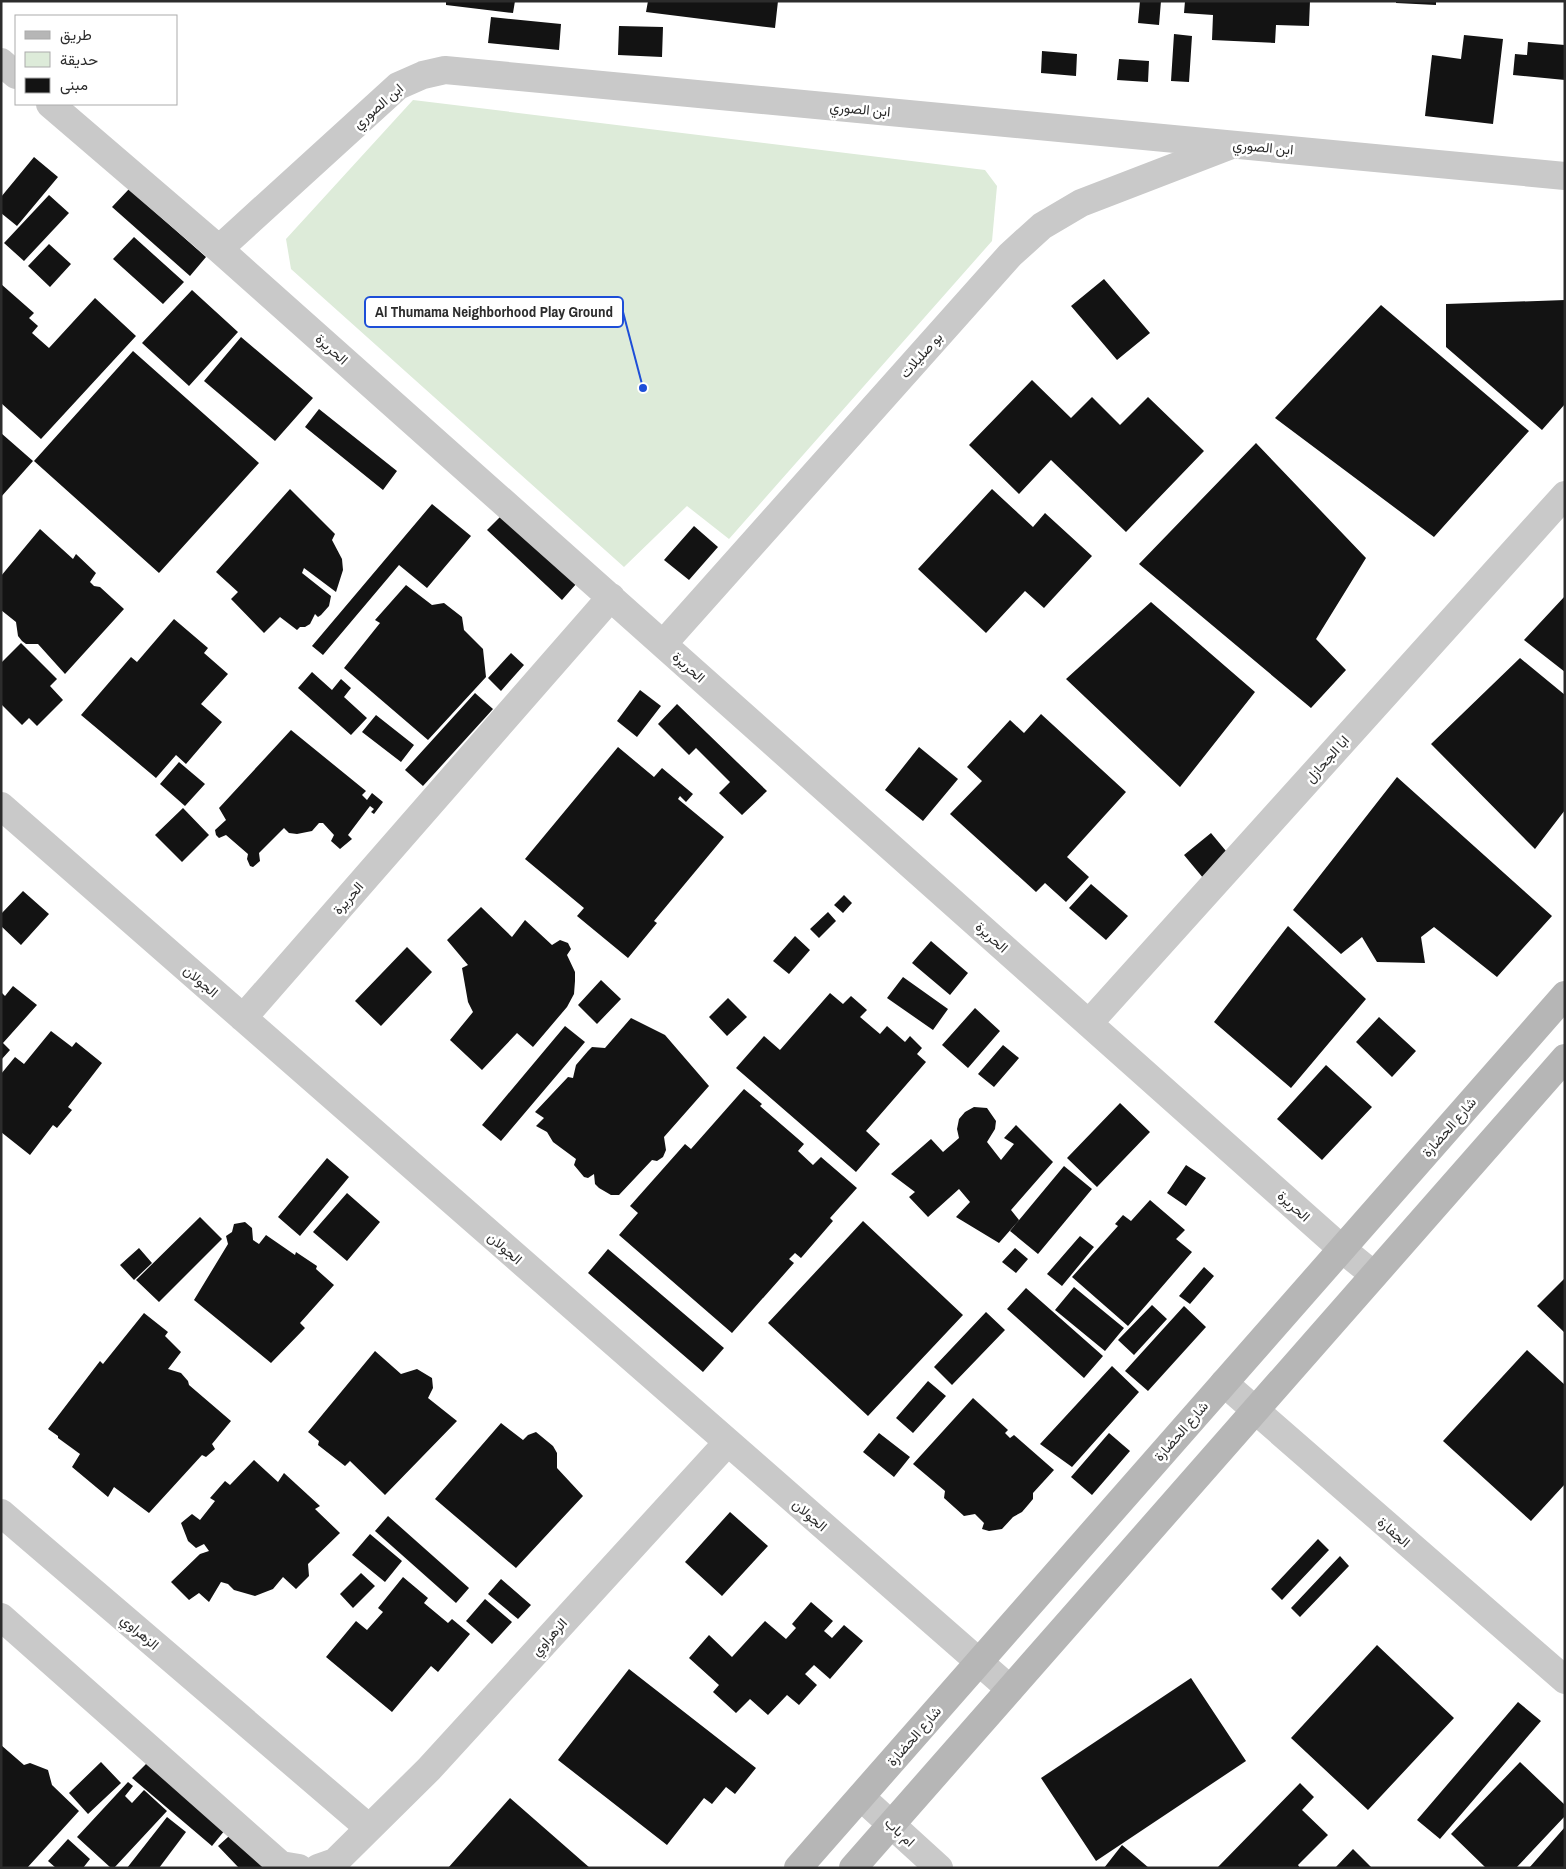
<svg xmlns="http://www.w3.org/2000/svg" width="1566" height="1869" font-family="'Archivo Narrow',Vazirmatn,sans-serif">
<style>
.green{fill:#ddebd9}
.building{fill:#131313}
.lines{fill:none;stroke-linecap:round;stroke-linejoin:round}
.street{stroke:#c9c9c9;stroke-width:28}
.secondary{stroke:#b6b6b6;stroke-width:28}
.labels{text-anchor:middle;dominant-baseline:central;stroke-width:5;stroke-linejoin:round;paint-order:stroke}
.street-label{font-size:14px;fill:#2c2c2c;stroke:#fff}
.leader{fill:none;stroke:#1d4ed8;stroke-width:2}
.callout-dot{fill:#1d4ed8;stroke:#fff;stroke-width:2}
.callout{fill:#fff;stroke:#1d4ed8;stroke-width:2}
.callout-label{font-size:15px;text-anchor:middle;font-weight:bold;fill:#2c2c2c}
</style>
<rect width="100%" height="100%" fill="#fff"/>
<path class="green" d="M413 100 985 170 997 186 992 241 729 539 687 506 624 567 291 269 286 239Z"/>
<path class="building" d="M446 1H515L513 13 446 5Z
M648 1H778L775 28 646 12Z
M1140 1H1161L1159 25 1138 23Z
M1185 1H1310L1309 26 1276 25 1275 43 1212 40 1213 15 1184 13Z
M1396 1H1436V5L1396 3Z
M491 17 561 24 559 50 488 43Z
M619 26 663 27 662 57 618 55Z
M1174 34 1192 36 1189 82 1171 81Z
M1464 35 1503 39 1493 124 1425 116 1432 55 1461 59Z
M1528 42 1565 45V80L1513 75 1515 54 1527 55Z
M1042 51 1077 54 1076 76 1041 73Z
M1119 59 1149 61 1148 82 1117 80Z
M34 157 58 177 17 226 1 213V197Z
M129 189 206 257 190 276 112 207Z
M49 195 69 213 24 261 4 243Z
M134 237 184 282 163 304 113 259Z
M49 244 71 264 50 287 28 266Z
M1104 279 1150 333 1117 360 1071 306Z
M1 284 34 313 29 318 38 326 32 333 49 348 95 298 136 336 41 439 1 403Z
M192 290 238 332 189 386 142 343Z
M1565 300V404L1542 430 1446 347V304Z
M1381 305 1529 431 1434 537 1275 418Z
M241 337 313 398 275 441 204 381Z
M133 351 259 463 159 573 34 461Z
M1032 380 1071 418 1092 397 1120 425 1148 397 1204 451 1126 532 1051 460 1019 494 969 445Z
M319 409 397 471 383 490 305 427Z
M1 433 33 461 1 497Z
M1256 443 1366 558 1316 639 1346 670 1311 708 1139 564Z
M290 489 335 534 332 540 342 559 343 570 336 592 304 568 302 573 331 596 329 606 321 615 318 617 315 614 310 624 305 627H300L297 630 280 617 264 633 231 599 238 592 216 572Z
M992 489 1033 527 1045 513 1092 556 1044 608 1025 591 986 633 918 569Z
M432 504 471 536 427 588 399 565 323 655 312 646Z
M503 514 577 583 562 600 487 530Z
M694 526 718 547 689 580 664 560Z
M40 529 73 559 76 554 96 573 90 582 94 586 100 587 124 609 65 674 38 644H26L22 641 18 636 16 622 1 610V576Z
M406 585 432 605 444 603 462 617 464 630 483 649 486 677 428 740 344 668 380 623 375 620Z
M1565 596V672L1524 640Z
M1151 602 1255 692 1180 787 1066 679Z
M174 619 208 648 204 653 228 674 201 704 222 722 186 764 176 755 156 778 81 715 131 657 137 662Z
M21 643 57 679 50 686 63 700 37 726 29 718 22 725 1 704V663Z
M511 653 524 665 501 691 488 678Z
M1520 658 1565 695V810L1535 849 1431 744Z
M312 672 332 690 341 679 351 688 344 697 367 718 351 735 298 688Z
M640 690 661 706 637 737 617 721Z
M475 693 493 709 423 786 405 770Z
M677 704 767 791 742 815 719 793 730 782 696 748 689 755 658 724Z
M1041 714 1126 792 1067 857 1089 877 1066 902 1045 883 1036 892 950 814 982 781 967 767 1010 720 1024 733Z
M376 715 414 745 401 762 362 732Z
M291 730 366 791 362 795 367 800 372 793 383 802 374 814 371 812 374 809 370 806 348 835 352 839 340 849 331 841 334 835 323 823H319L312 831 297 834 289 833 284 828 259 853 260 861 253 867 250 866 247 859 248 854 226 835 219 838 216 835 215 830 226 820 219 808Z
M618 747 654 777 662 768 693 794 686 802 680 796 678 799 724 837 654 921 657 923 628 958 577 916 584 908 525 859Z
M919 747 958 779 923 821 885 790Z
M179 762 205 784 185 806 160 784Z
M1397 777 1552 916 1497 977 1434 927 1421 937 1425 963 1377 962 1362 937 1341 954 1293 910Z
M183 808 209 835 182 862 155 835Z
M1211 833 1231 857 1204 879 1184 855Z
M1091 884 1128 916 1106 940 1069 908Z
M23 891 49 914 21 945 1 926V914Z
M844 895 852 903 843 913 834 905Z
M481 907 512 937 525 920 552 945 560 940 568 943 571 949 567 955 575 972V981L574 994 567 1007 533 1047 517 1033 482 1070 450 1040 473 1012 468 1002 462 968 468 965 447 940Z
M828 912 836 921 819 938 810 929Z
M1288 926 1366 999 1291 1088 1214 1022Z
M795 936 810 950 789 974 773 961Z
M931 941 968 973 950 995 912 963Z
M407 947 432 972 381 1026 355 1001Z
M903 977 948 1009 933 1030 887 998Z
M601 980 621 999 597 1024 578 1005Z
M13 986 37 1005 3 1043 10 1050 1 1060V992L5 996Z
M830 993 843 1004 851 996 867 1010 860 1017 880 1034 887 1026 905 1042 910 1036 922 1048 917 1054 926 1062 866 1131 880 1144 856 1172 736 1068 764 1036 780 1050Z
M728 998 747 1017 727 1036 709 1017Z
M975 1008 1000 1031 968 1068 942 1045Z
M1379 1017 1416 1051 1392 1077 1356 1042Z
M631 1018 665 1035 709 1086 664 1137 666 1150 663 1157 657 1161 652 1160 619 1195H611L599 1188 595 1184 594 1174 588 1178 584 1177 574 1165 576 1159 553 1142 547 1132 536 1126 544 1118 535 1112 568 1077 573 1078 576 1065 588 1051 592 1047 605 1048Z
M565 1026 585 1042 501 1141 482 1125Z
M51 1031 72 1047 76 1042 102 1063 68 1107 72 1110 57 1128 53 1125 30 1155 1 1132V1074L15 1057 24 1064Z
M1003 1045 1019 1058 994 1087 978 1074Z
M1326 1065 1372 1107 1322 1160 1277 1119Z
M744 1089 762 1104 760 1106 804 1144 798 1151 813 1165 821 1157 857 1188 830 1218 833 1221 801 1258 795 1253 789 1259 794 1263 732 1333 619 1235 638 1213 630 1206 685 1144 691 1149Z
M1120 1103 1150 1132 1097 1187 1067 1158Z
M974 1107 987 1108 996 1121 995 1129 987 1142 1001 1160 1014 1144 1004 1138 1016 1125 1053 1162 1011 1210 1019 1220 999 1243 956 1217 970 1202 959 1189 928 1217 909 1197 915 1192 891 1174 931 1139 943 1152 959 1138 957 1129 959 1119 965 1112Z
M327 1158 349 1177 300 1236 278 1217Z
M1186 1165 1206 1178 1186 1206 1167 1193Z
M1064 1166 1092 1189 1038 1254 1010 1231Z
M347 1193 380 1222 347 1261 313 1232Z
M1150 1200 1185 1230 1176 1239 1192 1252 1128 1326 1072 1277 1118 1226 1115 1224 1123 1215 1131 1221Z
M200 1217 222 1239 159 1302 136 1280Z
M863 1221 963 1315 868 1416 768 1323Z
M245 1222 252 1228 253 1240 259 1244 266 1235 295 1255 296 1252 317 1266 316 1269 334 1285 300 1323 305 1328 271 1363 194 1300 228 1244 226 1236 232 1232 234 1224Z
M1080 1236 1094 1247 1062 1286 1047 1274Z
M139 1248 152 1263 134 1280 120 1265Z
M1015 1248 1028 1259 1016 1273 1002 1262Z
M608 1249 724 1348 703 1372 588 1273Z
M1204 1267 1214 1276 1190 1304 1179 1296Z
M1565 1278V1333L1537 1306Z
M1074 1287 1124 1328 1105 1351 1055 1310Z
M1026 1288 1103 1356 1084 1378 1007 1309Z
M1152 1305 1167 1319 1134 1355 1118 1340Z
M1184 1306 1206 1327 1148 1391 1125 1371Z
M986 1312 1005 1330 952 1385 934 1367Z
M144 1313 168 1332 165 1336 181 1352 168 1369 181 1373 188 1381 189 1385 231 1421 212 1444 215 1449 206 1457 202 1455 149 1513 114 1487 108 1497 72 1467 80 1454 58 1438V1436L48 1429 100 1361 103 1364Z
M1527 1350 1565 1385V1484L1531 1521 1443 1441Z
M375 1351 401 1374 417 1369 432 1378 433 1388 428 1398 457 1421 385 1495 350 1461 345 1466 318 1445 319 1441 308 1432Z
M1112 1366 1139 1392 1072 1467 1040 1444Z
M928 1381 946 1396 913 1433 896 1418Z
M973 1398 1008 1430 1005 1433 1010 1438 1014 1435 1054 1470 1033 1493V1499L1028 1505 1022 1512 1013 1517 1002 1529 989 1531 982 1529 984 1523 975 1514 964 1516 944 1498 945 1491 913 1464Z
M501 1423 523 1440 528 1435 536 1432 553 1446 557 1453V1468L583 1496 516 1568 435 1499Z
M879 1433 910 1457 894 1477 863 1452Z
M1109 1433 1130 1451 1092 1495 1071 1477Z
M254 1460 278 1482 284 1473 320 1506 315 1509 340 1533 308 1564 309 1576 296 1589 283 1577 273 1589 255 1596 234 1590 228 1584 221 1582 209 1602 199 1593 189 1600 171 1582 200 1554 209 1551 204 1544 196 1548 188 1541 181 1523 192 1514 200 1520 215 1501 210 1498 225 1481 230 1485Z
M730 1512 768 1546 722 1596 685 1562Z
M388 1516 469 1588 456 1603 375 1531Z
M370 1534 402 1561 385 1582 352 1555Z
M1318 1539 1329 1550 1282 1600 1271 1589Z
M1340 1556 1349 1566 1300 1617 1291 1608Z
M361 1573 375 1586 353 1608 340 1594Z
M403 1577 428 1598 424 1603 448 1623 452 1619 470 1634 438 1672 431 1666 392 1712 326 1657 356 1621 367 1630 383 1612 378 1608Z
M501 1579 531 1605 518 1619 488 1594Z
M485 1599 512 1622 492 1644 466 1621Z
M811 1602 833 1621 824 1631 832 1638 844 1625 863 1641 830 1679 814 1665 805 1674 817 1685 799 1705 787 1695 768 1715 750 1699 736 1713 713 1692 719 1685 689 1658 709 1635 732 1657 765 1621 786 1639 796 1628 792 1624Z
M1377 1645 1454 1718 1368 1810 1291 1738Z
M629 1669 756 1768 735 1794 726 1787 712 1804 704 1798 667 1845 558 1760Z
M1191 1678 1246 1761 1096 1861 1041 1778Z
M1518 1702 1541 1721 1440 1839 1417 1820Z
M1 1745 24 1765 30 1763 48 1770 52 1785 79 1811 27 1868H1Z
M101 1762 121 1783 88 1814 69 1793Z
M1520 1762 1565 1805V1816L1516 1868H1486L1451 1834Z
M147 1763 225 1830 212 1846 132 1778Z
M128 1782 133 1786 125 1796 132 1803 144 1790 167 1811 114 1868H111L77 1837Z
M1300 1783 1314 1797 1302 1810 1328 1835 1298 1865 1300 1868H1217Z
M510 1798 590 1868H448Z
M167 1817 186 1832 159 1868H127Z
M1565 1827V1868H1529Z
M238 1828 271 1868H239L218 1846Z
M68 1839 90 1859 83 1868H56L48 1861Z
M1122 1845 1149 1868H1104Z
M1353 1849 1372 1868H1335Z"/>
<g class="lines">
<path class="street" d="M1 62 16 75
M50 104 219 249 1342 1249 1374 1275
M219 249 398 86 423 75 445 70 1565 176
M663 644 1010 255 1042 226 1081 203 1229 146
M1 806 1010 1689
M243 1018 611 597
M1089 1023 1565 495
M1224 1383 1565 1680
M1 1513 369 1828
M1 1617 281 1865 299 1868
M861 1797 939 1868
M318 1868 335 1862 429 1769 727 1443"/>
<path class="secondary" d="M798 1868 1565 995
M853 1868 1565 1058"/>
</g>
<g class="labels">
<g class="street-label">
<text transform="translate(378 106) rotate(-41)">ابن الصوري</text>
<text transform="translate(860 109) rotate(5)">ابن الصوري</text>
<text transform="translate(1263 147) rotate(5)">ابن الصوري</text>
<text transform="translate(332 349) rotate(42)">الحريرة</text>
<text transform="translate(921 355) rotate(-48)">بو صليلات</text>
<text transform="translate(689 667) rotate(42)">الحريرة</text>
<text transform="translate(1327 759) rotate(-48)">ابا الجحازل</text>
<text transform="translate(348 898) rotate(-49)">الحريرة</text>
<text transform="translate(992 937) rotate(42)">الحريرة</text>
<text transform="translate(201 981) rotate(41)">الجولان</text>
<text transform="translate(1449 1127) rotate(-49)">شارع الحضارة</text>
<text transform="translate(1294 1206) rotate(42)">الحريرة</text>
<text transform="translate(505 1248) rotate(41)">الجولان</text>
<text transform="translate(1181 1431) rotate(-49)">شارع الحضارة</text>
<text transform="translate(810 1515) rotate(41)">الجولان</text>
<text transform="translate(1394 1532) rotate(41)">الجفارة</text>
<text transform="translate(140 1632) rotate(41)">الزهراوي</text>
<text transform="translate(549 1637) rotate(-48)">الزهراوي</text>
<text transform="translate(914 1736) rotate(-49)">شارع الحضارة</text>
<text transform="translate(900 1832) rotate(43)">ام باب</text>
</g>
</g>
<path class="leader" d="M643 388L623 312"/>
<circle class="callout-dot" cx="643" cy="388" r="5"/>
<rect class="callout" x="365" y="297" width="258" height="30" rx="5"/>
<g class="callout-label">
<text x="494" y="317">Al Thumama Neighborhood Play Ground</text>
</g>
<rect width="1566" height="1869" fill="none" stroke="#2c2c2c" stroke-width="5"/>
<rect x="15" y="15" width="162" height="90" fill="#ffffff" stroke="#ababab"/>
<rect x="25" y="31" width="25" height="8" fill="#b6b6b6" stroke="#ababab"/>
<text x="60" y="40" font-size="15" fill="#2c2c2c">طريق</text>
<rect x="25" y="52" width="25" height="15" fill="#ddebd9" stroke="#ababab"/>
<text x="60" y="65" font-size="15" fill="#2c2c2c">حديقة</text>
<rect x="25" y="78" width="25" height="15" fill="#131313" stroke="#ababab"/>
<text x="60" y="90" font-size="15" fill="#2c2c2c">مبنى</text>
</svg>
